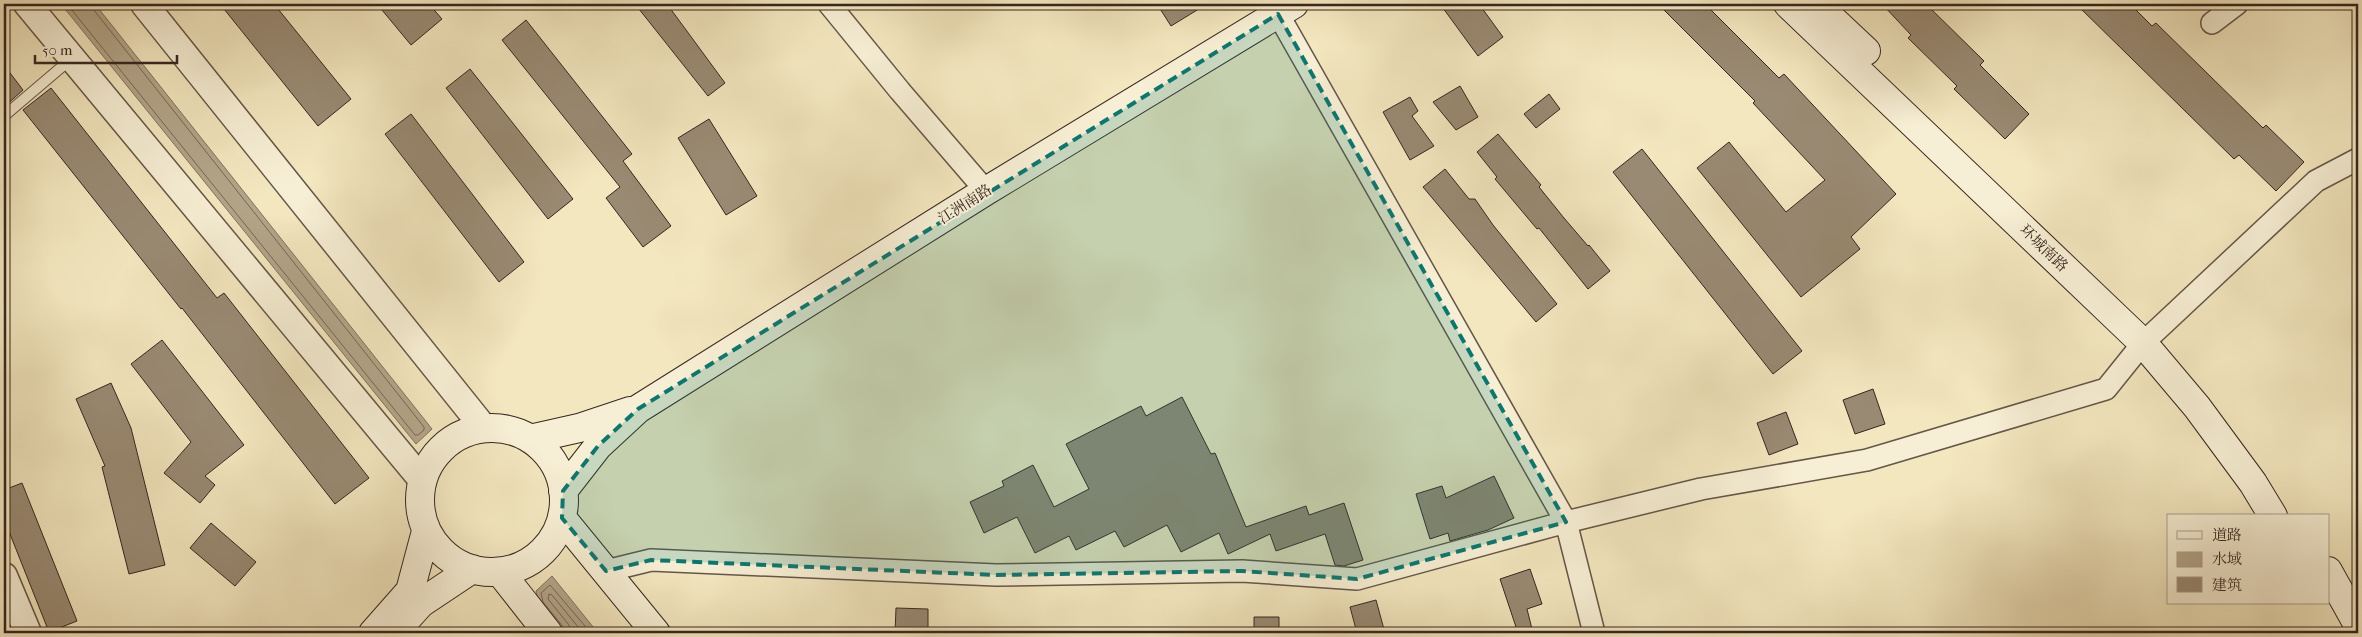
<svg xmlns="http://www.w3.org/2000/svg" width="2362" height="637" font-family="'IM FELL French Canon','Noto Serif SC',serif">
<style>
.water{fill:#b3a589;stroke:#81725f}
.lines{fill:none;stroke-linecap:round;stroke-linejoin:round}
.shore{stroke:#756654;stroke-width:1}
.building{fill:#998a73;stroke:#372620}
.service-casing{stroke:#665648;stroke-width:12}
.minor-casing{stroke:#665648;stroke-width:24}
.tertiary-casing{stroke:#665648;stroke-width:29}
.secondary-casing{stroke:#372620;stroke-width:30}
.service{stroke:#f7efd5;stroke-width:10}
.minor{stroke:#f7efd5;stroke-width:21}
.tertiary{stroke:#f7efd5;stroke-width:26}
.secondary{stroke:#f7efd5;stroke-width:28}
.marked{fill:#0f766e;fill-opacity:0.2;stroke:#0f766e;stroke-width:4;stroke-dasharray:10 6;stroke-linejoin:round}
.labels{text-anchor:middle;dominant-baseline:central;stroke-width:4;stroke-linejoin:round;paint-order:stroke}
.street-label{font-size:15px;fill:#372620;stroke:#f7efd5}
</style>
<rect width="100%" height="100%" fill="#f3e7bf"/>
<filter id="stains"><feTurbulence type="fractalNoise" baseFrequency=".004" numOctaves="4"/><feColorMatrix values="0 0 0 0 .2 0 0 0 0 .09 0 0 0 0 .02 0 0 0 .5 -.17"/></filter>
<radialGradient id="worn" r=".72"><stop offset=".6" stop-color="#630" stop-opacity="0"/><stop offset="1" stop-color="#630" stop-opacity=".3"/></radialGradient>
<path class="water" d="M61 4H95L432 429 416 444Z
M552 576 598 633H562L538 603 536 591Z"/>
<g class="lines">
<path class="shore" d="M67 4 415 435H418L424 430V427L93 9 91 4
M565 633 564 628 543 602 541 593 550 585 591 633
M571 633 569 625 548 599 549 594 552 595 583 633"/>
</g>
<path class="building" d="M220 4H274L351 99 318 126Z
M377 4H429L442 19 411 45Z
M635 4H667L725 83 708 96Z
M1157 4H1207L1171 26Z
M1440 4H1479L1503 37 1478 56Z
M1658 4H1705L1779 78 1784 74 1896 194 1851 237 1860 249 1801 297 1697 168 1729 142 1786 212 1825 180 1753 103 1755 101Z
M1882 4H1926L1984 61 1980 65 2029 114 2005 139 1954 89 1957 86 1908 38 1911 35Z
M2076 4H2130L2152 26 2156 23 2263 128 2266 125 2304 162 2276 191 2239 155 2234 159Z
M526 20 632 154 623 161 671 226 643 247 606 198 620 187 502 40Z
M4 65 23 90 4 107Z
M470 69 573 199 548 219 446 88Z
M1460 86 1478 117 1456 130 1433 102Z
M51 88 217 298 224 293 369 478 335 504 182 308 181 309 23 110Z
M1549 94 1560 109 1536 128 1524 114Z
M1410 97 1418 111 1412 116 1434 146 1410 160 1383 112Z
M411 114 524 262 499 282 385 134Z
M709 119 757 196 726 215 678 138Z
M1498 134 1541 185 1539 187 1564 218 1588 246 1589 245 1610 271 1588 289 1539 228 1537 229 1495 179 1497 177 1477 152Z
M1642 149 1802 351 1773 374 1613 172Z
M1445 169 1469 199H1475L1493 225 1557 304 1536 322 1423 187Z
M162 340 244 445 205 476 215 485 200 503 164 473 191 442 131 364Z
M111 383 131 428 165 565 129 574 102 467 105 466 76 399Z
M1873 389 1885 424 1855 434 1843 400Z
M1182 397 1211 454 1215 453 1246 527 1306 506 1309 515 1344 503 1363 560 1344 566 1335 565 1325 534 1276 551 1270 534 1228 554 1219 533 1181 552 1167 525 1124 547 1115 531 1076 550 1069 536 1035 553 1017 517 984 533 970 502 1004 486 1002 481 1033 465 1054 507 1089 489 1066 444 1141 406 1146 416Z
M1786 412 1798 444 1769 455 1757 423Z
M1494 476 1514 518 1488 530 1450 541 1448 533 1430 539 1416 494 1442 486 1446 498Z
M22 483 77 621 49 632 4 519V490Z
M211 523 256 562 235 586 190 548Z
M1530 569 1542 604 1527 609 1533 633H1518L1500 579Z
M1376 600 1385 633H1357L1350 607Z
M896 608 928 609V633H895Z
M1254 617H1279V633H1254Z"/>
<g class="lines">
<defs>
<path id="service" d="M4 116 71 59"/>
<path id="minor" d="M829 4 900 91 986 191
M1278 14 1566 522 1594 633
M2212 23 2237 4
M606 571 651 560 996 575 1242 571 1357 579 1566 522 1701 489 1867 460 2106 389 2143 343 2316 181 2358 159"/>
<path id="tertiary" d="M27 4 422 480
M144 4 484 428
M4 576 28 633"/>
<path id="secondary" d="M1788 4 2143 343 2197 407 2253 483 2273 516
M1816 4 1866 51
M420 500a72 72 0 1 1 144 0a72 72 0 1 1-144 0Z
M530 439 579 428 630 411
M563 491 598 446 638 409 986 191 1294 4
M562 518 656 633
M2328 571 2358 625
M500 572 548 633
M401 625 421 603 472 569
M373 633 410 591 426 531"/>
</defs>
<use href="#service" class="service-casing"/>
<use href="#minor" class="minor-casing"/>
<use href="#tertiary" class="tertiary-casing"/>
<use href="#secondary" class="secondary-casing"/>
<use href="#service" class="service"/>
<use href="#minor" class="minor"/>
<use href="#tertiary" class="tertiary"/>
<use href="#secondary" class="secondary"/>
</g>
<path class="marked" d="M1278 14 1566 522 1357 579 1242 571 996 575 651 560 606 571 562 518 563 491 598 446 638 409Z"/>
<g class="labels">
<g class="street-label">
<text transform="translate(965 204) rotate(-32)">江洲南路</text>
<text transform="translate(2044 248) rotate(44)">环城南路</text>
</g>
</g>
<rect width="2362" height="637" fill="none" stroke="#f3e7bf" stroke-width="20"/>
<rect x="5" y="5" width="2352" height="627" fill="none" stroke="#372620" stroke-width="2.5"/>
<rect x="10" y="10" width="2342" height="617" fill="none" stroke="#372620"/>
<rect x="2167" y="514" width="162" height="90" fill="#f7efd5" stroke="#aa9f8d"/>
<rect x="2177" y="531" width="25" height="8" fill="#f7efd5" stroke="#aa9f8d"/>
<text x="2212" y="540" font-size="15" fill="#372620">道路</text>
<rect x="2177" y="552" width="25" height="15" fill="#b3a589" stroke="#aa9f8d"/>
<text x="2212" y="564" font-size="15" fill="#372620">水域</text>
<rect x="2177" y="577" width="25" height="15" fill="#998a73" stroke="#aa9f8d"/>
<text x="2212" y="590" font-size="15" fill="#372620">建筑</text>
<path d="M35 55v8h142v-8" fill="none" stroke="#372620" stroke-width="2.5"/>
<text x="42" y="55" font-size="15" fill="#372620" stroke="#f7efd5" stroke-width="4" paint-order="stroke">50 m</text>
<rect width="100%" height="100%" filter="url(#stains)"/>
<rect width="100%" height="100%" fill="url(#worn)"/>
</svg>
